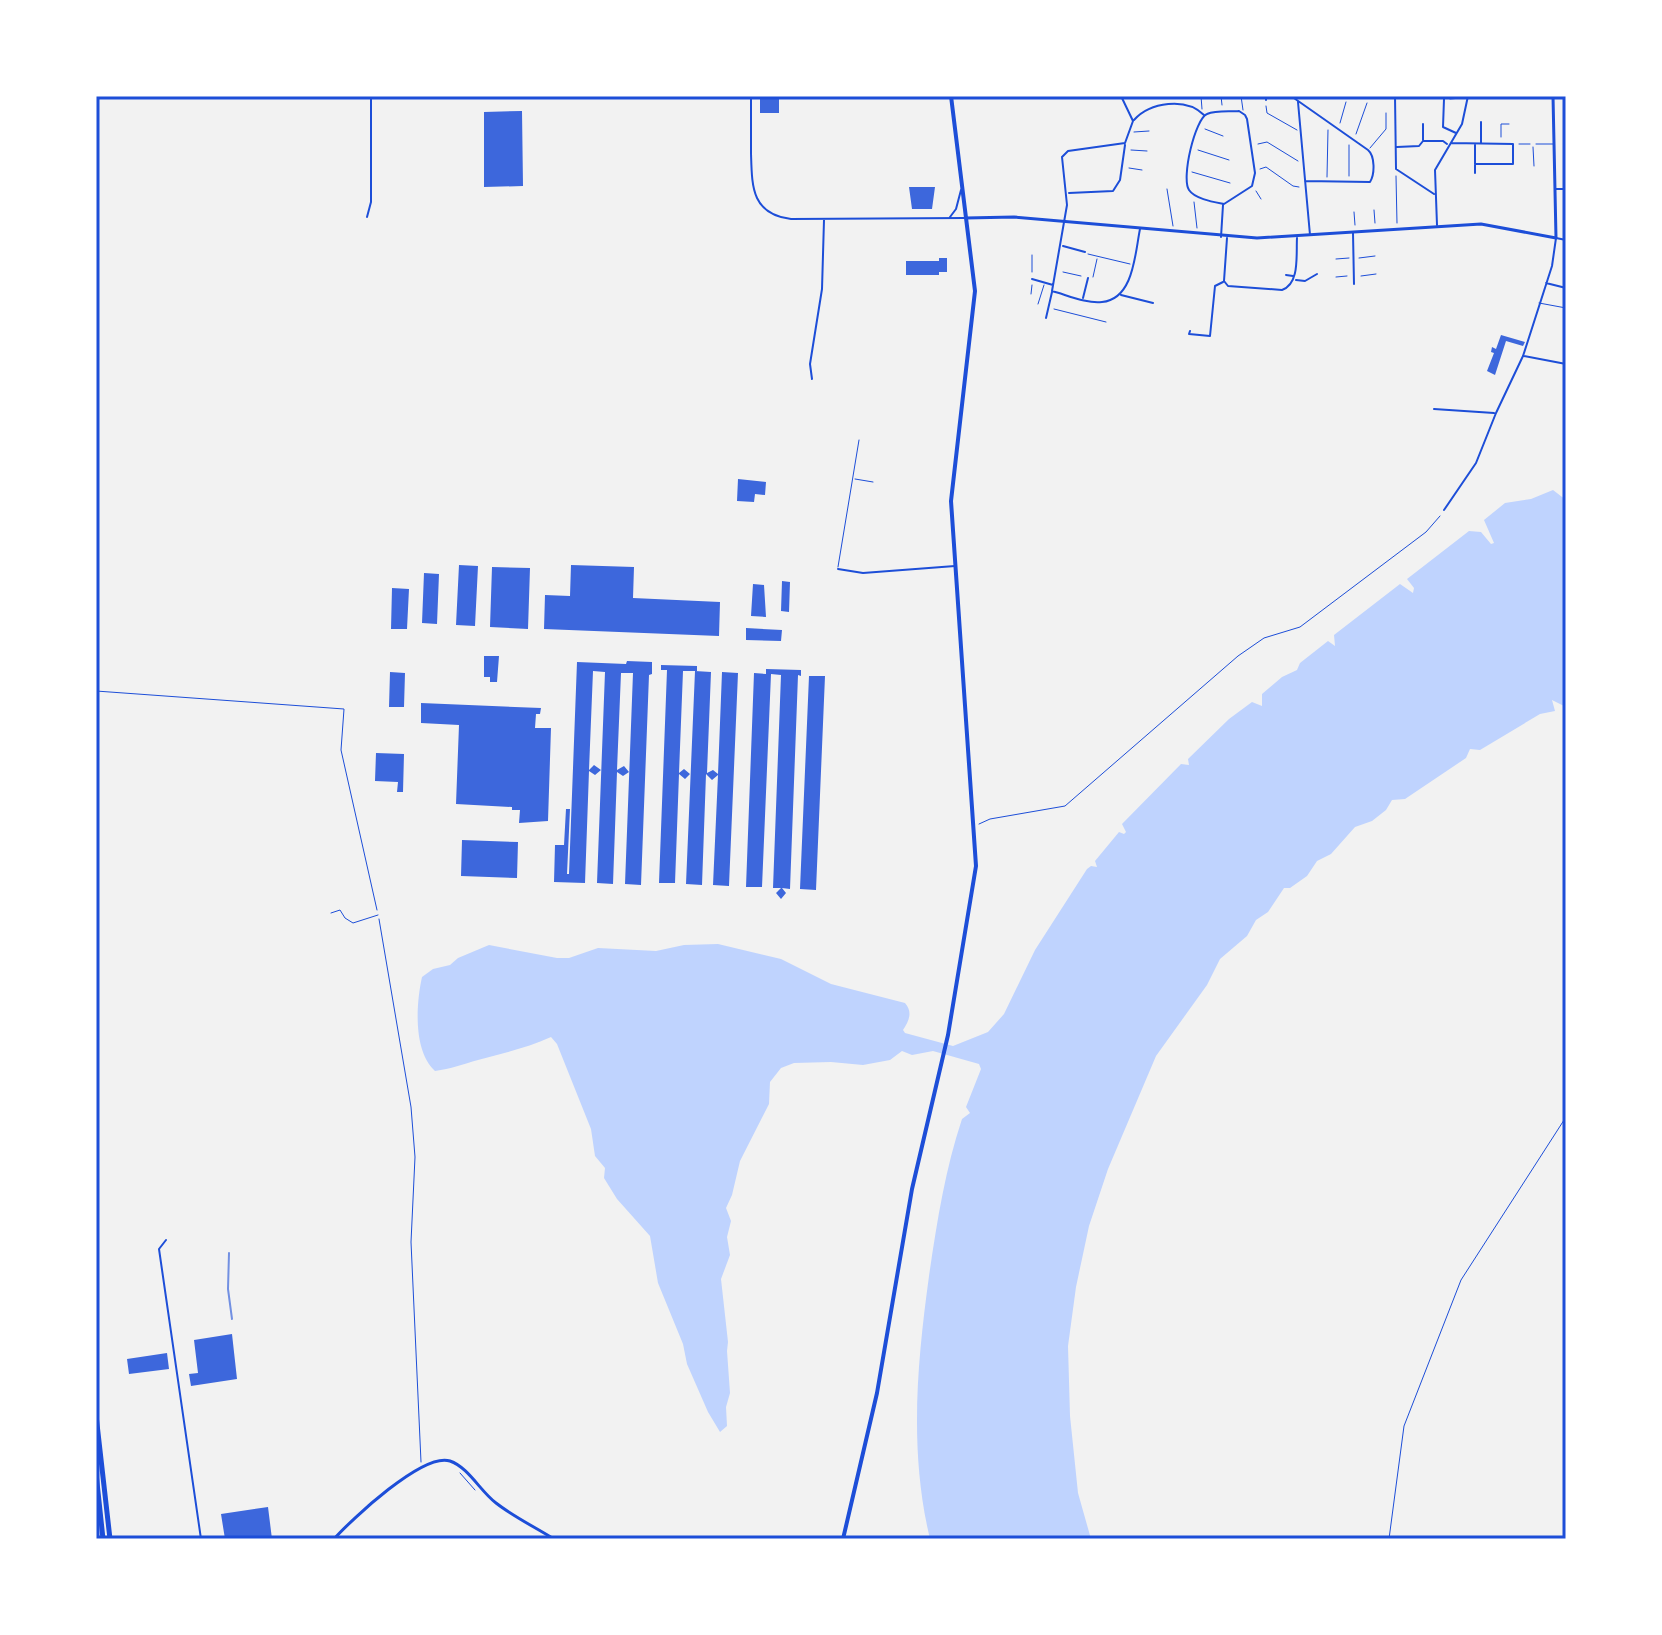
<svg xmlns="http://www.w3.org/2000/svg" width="1662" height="1635" font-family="Merriweather,serif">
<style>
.water{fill:#bfd3fe}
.building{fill:#3d67dc}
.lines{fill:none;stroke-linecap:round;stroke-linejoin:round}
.path{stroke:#1d4ed8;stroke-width:1}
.service{stroke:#1d4ed8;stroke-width:1}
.minor{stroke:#1d4ed8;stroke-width:2}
.tertiary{stroke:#1d4ed8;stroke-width:3}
.primary{stroke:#1d4ed8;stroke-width:4}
.motorway{stroke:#1d4ed8;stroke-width:5}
.rail{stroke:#7290e2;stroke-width:2}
.neatline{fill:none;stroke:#1d4ed8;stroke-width:3}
</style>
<rect width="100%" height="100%" fill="#f2f2f2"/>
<path class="water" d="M1553 490 1566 500V707L1552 700 1555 711 1540 714 1480 750 1470 749 1466 758 1405 799 1392 800 1386 810 1372 821 1355 827 1331 854 1317 861 1307 876 1290 888H1284L1268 912 1256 920 1247 936 1220 959 1207 985 1156 1056 1108 1169 1089 1226 1076 1287 1068 1346 1070 1416 1078 1493 1091 1539H930C909 1451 917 1364 929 1276 937 1222 945 1170 962 1119L970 1113 966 1107 981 1069 979 1064 933 1051 912 1055 902 1051 890 1060 863 1065 831 1062 794 1063 781 1068 770 1082 769 1104 740 1161 732 1195 726 1208 731 1221 727 1237 730 1255 721 1279 728 1342 727 1351 730 1393 726 1407 727 1426 720 1432 708 1412 687 1364 683 1344 658 1283 650 1236 617 1199 604 1178 605 1168 595 1156 591 1129 557 1044 551 1037C527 1048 503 1053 478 1060 463 1064 451 1069 435 1071 413 1051 416 1004 422 977L433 969 450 965 458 958 489 945 557 958H569L598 948 656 951 684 945 718 944 781 959 831 984 905 1003C913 1012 909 1021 903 1030L905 1033 953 1046 988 1032 1004 1014 1035 950 1087 869 1091 866 1097 867 1095 861 1119 832 1124 834 1126 832 1122 824 1181 764 1189 765 1188 759 1229 719 1252 702 1262 706V694L1282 677 1297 670 1300 663 1328 641 1335 646 1334 635 1400 584 1413 593 1414 588 1407 579 1469 531 1481 532 1491 544 1494 543 1484 520 1505 503 1531 499Z"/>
<path class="building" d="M760 96H779V113H760Z
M522 111 523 186 484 187V112Z
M909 187H935L932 209H912Z
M939 258H947V272H939V275H906V261H939Z
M1501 335 1525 342 1523 346 1506 341 1495 375 1487 371 1494 353 1491 352 1492 347 1496 349Z
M738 479 766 482 765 495 755 494 754 502 737 501Z
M459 565 478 566 475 626 456 625Z
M571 565 634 567 633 598 720 602 719 636 544 629 545 595 570 596Z
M492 567 530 568 528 629 490 627Z
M424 573 439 574 437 624 422 623Z
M782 581 790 582 789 612 781 611Z
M753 584 764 585 766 617 751 616Z
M392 588 409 589 407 629H391Z
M746 628 782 630 781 641 746 640Z
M484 656H499L497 682H490V677H484Z
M627 661 652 662V674L649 675 641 885 625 884 633 673H621L617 770 624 766 629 772 623 776 617 772 613 884 597 883 605 672 593 671 589 770 594 765 601 770 595 775 589 771 585 883 554 882 555 845H564L566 809H570L567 874H569L577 662 626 664Z
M661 665 697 666V671H683L679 773 684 769 690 774 685 779 679 774 675 883H659L667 670H661Z
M766 669 801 670V676L798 675 790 889 782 888 786 893 781 899 776 893 781 888H773L781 675 771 674 762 887H746L754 673 766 674Z
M695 671 711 672 707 773 713 770 718 774 722 672 738 673 729 886 713 885 718 775 712 780 706 774 702 885 686 884Z
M390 672 405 673 404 707H389Z
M809 676H825L816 890 800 889Z
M421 703 541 708 540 714H536L535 728H551L548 821 519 823 520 810H512V807L456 804 459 725 421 723Z
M376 753 404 754 403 792H397L398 782 375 781Z
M462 840 518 842 517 878 461 876Z
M232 1334 237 1379 191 1386 189 1374 198 1373 194 1340Z
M167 1353 169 1369 129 1374 127 1359Z
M268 1507 272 1539H225L221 1514Z"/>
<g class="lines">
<path class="path" d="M1201 96 1202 109
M1221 96 1222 105
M1450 99 1461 98
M1266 106 1267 113 1297 130
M1340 123 1346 102
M1205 129 1223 136
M1134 132 1149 131
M1356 134 1367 103
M1501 137V124H1509
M1258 144 1267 142 1298 161
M1519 144H1530
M1349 145V176
M1533 147 1534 166
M1131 150 1147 151
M1198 150 1229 160
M1129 168 1142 170
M1260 169 1266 167 1293 186 1299 187
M1192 172 1230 183
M1396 176 1397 223
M1327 177 1328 130
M1167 189 1173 226
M1256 191 1261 199
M1194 202 1197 228
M1374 210 1375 223
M1354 212 1355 225
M1088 254 1130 264
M1359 258 1375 256
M1336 259 1349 258
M1032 272V255
M1063 272 1081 276
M1361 276 1376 274
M1093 277 1097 259
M1336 277 1347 276
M1031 294 1032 285
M1054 309 1106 322
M96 691 344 709 341 750 377 910
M979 824 990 819 1065 806 1238 656 1264 638 1300 627 1426 532 1440 516
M379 919 411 1107 415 1157 411 1242 421 1462
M460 1473 475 1490
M1389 1539 1404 1426 1461 1280 1566 1117"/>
<path class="service" d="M1241 96 1243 110
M1536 144H1553
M1370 148 1386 129V113
M1539 303 1566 308
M1038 304 1044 285
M855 479 873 482
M838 567 859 440
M331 913 340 910 345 918 353 923 378 915"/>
<path class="minor" d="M751 96C751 115 751 134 751 153 752 186 751 214 791 219L965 218
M1121 96 1133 121 1125 143 1068 151 1062 157 1067 205 1052 291C1067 295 1087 304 1102 302 1134 299 1135 253 1140 229
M1266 96V100
M1291 96 1368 150C1375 156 1375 174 1370 182L1305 181
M1395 96 1396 169 1434 194
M1444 99 1443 127 1456 133
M1298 102 1310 235
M1239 111 1245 115 1247 119 1255 173 1252 186 1224 204C1214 202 1195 199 1189 190 1181 178 1195 119 1207 114 1216 110 1230 112 1239 111Z
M1134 120C1150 102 1186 97 1204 115
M1481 122V143
M1423 124V140
M1451 143 1513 144V164H1475V144
M1397 147 1419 146 1423 141H1443L1447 144
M1475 165V173
M1555 189H1566
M1069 193 1113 191 1120 180 1125 145
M367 217 371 202V96
M950 217 956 209 961 190
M1437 225 1435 170 1462 124 1468 96
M1353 233 1354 284
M1221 237 1223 205
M1227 238 1224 281 1228 286 1282 290C1300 284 1296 255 1297 238
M1063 246 1085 252
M1286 275 1293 276
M1032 279 1053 285
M1296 280 1305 281 1317 274
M1546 283 1566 288
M1121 295 1153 303
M1083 298 1088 278
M1046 318 1052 292
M1190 331 1189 334 1210 336 1215 286 1223 282
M1524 356 1566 364
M812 379 810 364 822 289 824 220
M1564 401 1566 398
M1434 409 1494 413
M1444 510 1476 463 1496 413 1523 356 1552 266 1556 238 1566 240
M838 569 863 573 955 566
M166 1240 159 1249 201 1539"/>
<path class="tertiary" d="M966 218 1014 217 1257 238 1481 224 1556 238 1553 96
M334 1539C351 1520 423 1452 450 1461 468 1467 481 1492 496 1503 514 1517 535 1527 554 1539"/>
<path class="primary" d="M843 1539 877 1393 912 1189 948 1035 976 866 951 501 975 291 951 96"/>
<path class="motorway" d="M96 1415 110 1539
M96 1473 103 1539"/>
<path class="rail" d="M229 1253 228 1289 232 1319"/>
</g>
<rect width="1662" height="1635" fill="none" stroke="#ffffff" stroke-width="196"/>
<rect x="98" y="98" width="1466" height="1439" class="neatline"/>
</svg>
